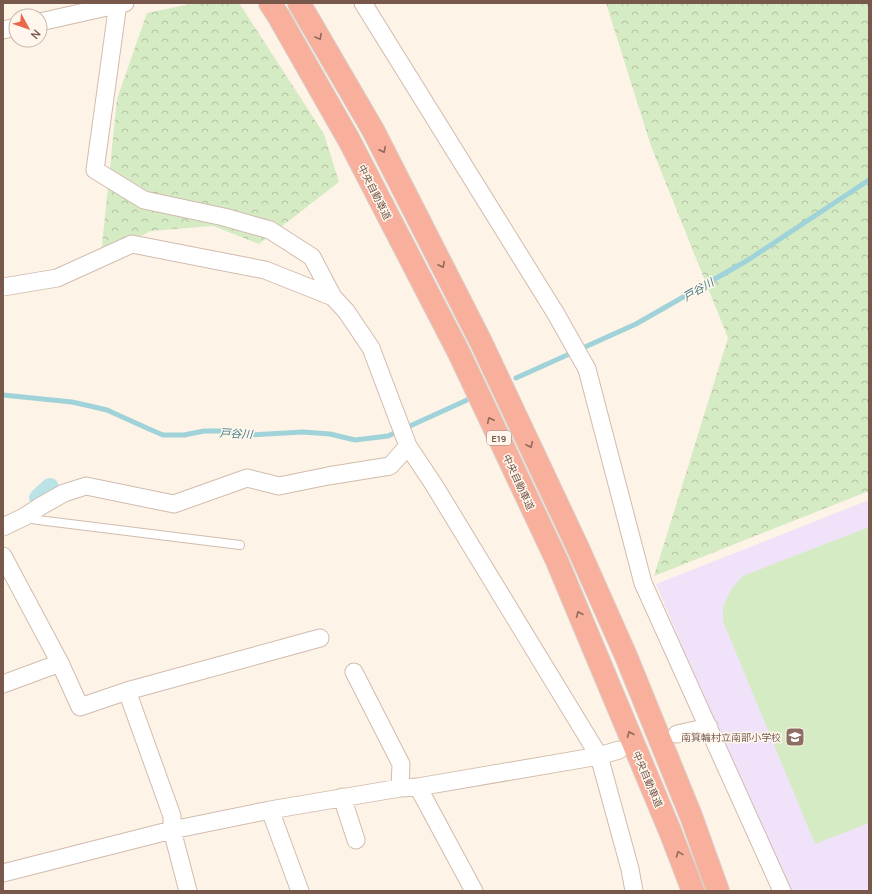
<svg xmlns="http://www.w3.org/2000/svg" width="872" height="894" font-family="Manrope,'Noto Sans JP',sans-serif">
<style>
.education{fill:#f0e3f9}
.forest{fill:url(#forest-crowns)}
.pitch{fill:#d5ebc4}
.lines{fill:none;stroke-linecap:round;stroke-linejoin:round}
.stream{stroke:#a0d3d9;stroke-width:5}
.canal{stroke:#bae2e7;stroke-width:18}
.lane-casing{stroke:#d1bcae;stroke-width:10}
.street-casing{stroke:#d1bcae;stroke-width:19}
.highway-casing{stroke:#d9d0cc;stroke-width:24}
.lane{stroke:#fff;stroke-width:8}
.street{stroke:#fff;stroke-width:17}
.highway{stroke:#f8b09c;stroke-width:22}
.oneway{stroke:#916a5a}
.labels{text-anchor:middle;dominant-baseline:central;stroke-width:3;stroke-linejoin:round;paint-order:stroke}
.shield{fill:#fff7ed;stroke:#a0887b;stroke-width:1}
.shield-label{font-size:9px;font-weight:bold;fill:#77584a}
.street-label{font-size:10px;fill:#77584a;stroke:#fff7ed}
.education-label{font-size:10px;fill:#785e54;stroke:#fff7ed;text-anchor:end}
.water-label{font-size:11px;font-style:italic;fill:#407b83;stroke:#fff7ed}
</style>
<defs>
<pattern id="forest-crowns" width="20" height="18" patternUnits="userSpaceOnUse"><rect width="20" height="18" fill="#d5ebc4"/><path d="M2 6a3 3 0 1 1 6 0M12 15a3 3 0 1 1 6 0" fill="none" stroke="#b2c1a1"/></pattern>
</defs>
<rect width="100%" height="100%" fill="#fdf3e6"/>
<path class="education" d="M869 500V891H785L656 584Z"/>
<path class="forest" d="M196 3H239L324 134 339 182 259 244 213 226 151 231 101 255 117 99 147 13Z
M606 3H869V491L654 576 728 338 651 146Z"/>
<path class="pitch" d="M869 527V823L815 844 723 621V607L732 588 743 576Z"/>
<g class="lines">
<path class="stream" d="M516 378 636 324 748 260 869 180
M3 395 72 402 90 406 107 410 149 429 163 435H184L204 431H224L248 435 303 432 330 434 355 440 388 436 467 400"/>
<path class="canal" d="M38 498 50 487"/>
<defs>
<path id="lane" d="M27 518 38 520 240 545"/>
<path id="street" d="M118 3 95 170 144 200 224 217 270 230 312 257 333 297
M363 3 556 314 587 369 643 583 782 891
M40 22 125 3
M3 30 16 27
M3 287 57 278 132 244 265 270 333 297 346 311 371 348 408 446 434 485 599 756 630 869 634 891
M3 527 24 517 41 506 64 493 86 486 174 504 247 478 279 486 328 476 390 466 408 446
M3 556 60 663 80 707 127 691 172 816V830L188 891
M354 672 401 764 400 788
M3 684 60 663
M127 691 320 638
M677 734 709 727
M418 787 474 891
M342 797 356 840
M270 810 300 891
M3 873 172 830 270 810 400 788 418 787 599 756 619 750"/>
<path id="highway" d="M270 3 279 17 349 140 459 353 557 561 670 831 693 891
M299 3 373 130 481 342 578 548 626 656 691 816 718 891"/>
</defs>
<use href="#lane" class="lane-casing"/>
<use href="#street" class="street-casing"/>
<use href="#highway" class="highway-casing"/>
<use href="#lane" class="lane"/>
<use href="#street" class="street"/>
<use href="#highway" class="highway"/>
</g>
<defs><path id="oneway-chevron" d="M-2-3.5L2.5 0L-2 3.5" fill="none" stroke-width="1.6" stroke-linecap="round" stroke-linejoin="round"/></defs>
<g class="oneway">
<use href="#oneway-chevron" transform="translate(319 37) rotate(60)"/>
<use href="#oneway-chevron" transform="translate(383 150) rotate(63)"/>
<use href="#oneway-chevron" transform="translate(442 265) rotate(63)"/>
<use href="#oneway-chevron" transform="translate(490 420) rotate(-115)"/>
<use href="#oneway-chevron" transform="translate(530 445) rotate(65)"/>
<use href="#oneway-chevron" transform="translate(579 614) rotate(-113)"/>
<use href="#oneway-chevron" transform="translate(630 734) rotate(-113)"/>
<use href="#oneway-chevron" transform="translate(679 854) rotate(-110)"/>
</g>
<defs>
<symbol id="school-square" viewBox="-11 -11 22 22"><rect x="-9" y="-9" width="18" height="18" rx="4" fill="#8d6e63" stroke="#fff7ed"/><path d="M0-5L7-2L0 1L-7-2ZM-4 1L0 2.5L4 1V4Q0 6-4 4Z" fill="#fff"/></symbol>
</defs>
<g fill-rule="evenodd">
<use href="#school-square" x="784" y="726" width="22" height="22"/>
</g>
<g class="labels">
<rect class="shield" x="487" y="431" width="24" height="14" rx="3"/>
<g class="shield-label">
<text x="499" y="438">E19</text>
</g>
<g class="street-label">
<text transform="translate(375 192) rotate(63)">中央自動車道</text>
<text transform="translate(519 482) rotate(65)">中央自動車道</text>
<text transform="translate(648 779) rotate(67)">中央自動車道</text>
</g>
<g class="education-label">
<text x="781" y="737">南箕輪村立南部小学校</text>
</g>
<g class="water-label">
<text transform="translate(698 289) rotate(-30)">戸谷川</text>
<text transform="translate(236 433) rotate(3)">戸谷川</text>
</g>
</g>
<rect width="872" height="894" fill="none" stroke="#77584a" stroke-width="8"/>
<g transform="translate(28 28) rotate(130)"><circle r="19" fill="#fff7ed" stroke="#c9b7ac"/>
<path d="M0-3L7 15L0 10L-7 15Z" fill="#e86649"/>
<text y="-6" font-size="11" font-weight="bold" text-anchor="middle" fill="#77584a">N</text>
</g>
</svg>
